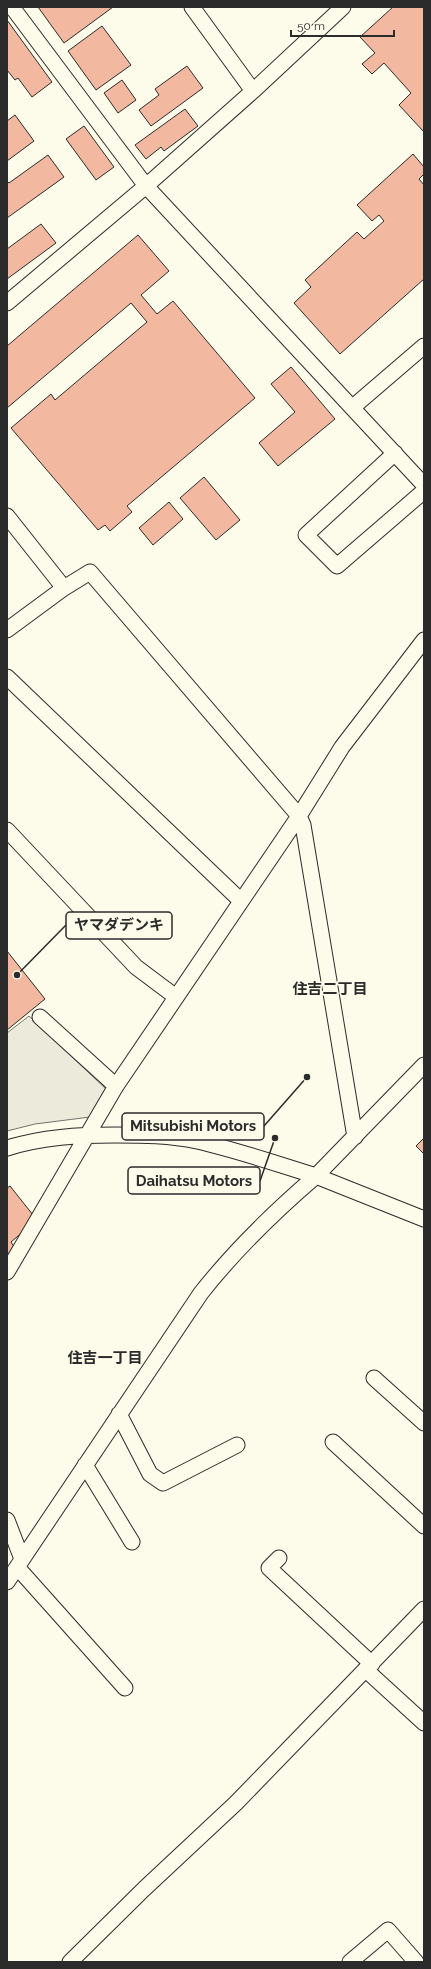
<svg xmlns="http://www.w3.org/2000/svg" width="431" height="1969" font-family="Raleway,'Noto Sans JP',sans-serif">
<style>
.parking{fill:#eceadb;stroke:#74746e}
.building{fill:#f2b8a0;stroke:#2b2b2b}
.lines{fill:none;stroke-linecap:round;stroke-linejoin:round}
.minor-casing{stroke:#2b2b2b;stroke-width:17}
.minor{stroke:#fdfbea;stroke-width:15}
.labels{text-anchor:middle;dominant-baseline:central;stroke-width:3;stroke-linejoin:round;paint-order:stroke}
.neighbourhood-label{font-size:15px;font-weight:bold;fill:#2b2b2b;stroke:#fdfbea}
.leader{fill:none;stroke:#2b2b2b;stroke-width:1.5}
.callout-dot{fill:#2b2b2b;stroke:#fdfbea;stroke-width:1.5}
.callout{fill:#fdfbea;stroke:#2b2b2b;stroke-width:1.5}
.callout-label{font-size:15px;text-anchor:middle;font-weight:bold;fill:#2b2b2b}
</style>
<rect width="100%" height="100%" fill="#fdfbea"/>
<path class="parking" d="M29 1016 106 1089 90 1117 35 1124 7 1131V1033Z"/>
<path class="building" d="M38 7H113L64 43Z
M393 7H424V132L399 105 411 93 384 63 372 74 362 64 375 53 360 37Z
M7 20 52 82 32 97 18 78 15 80 7 70Z
M102 26 131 65 96 90 68 51Z
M187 66 203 88 151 126 139 110 159 95 155 89Z
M122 80 136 100 118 113 104 93Z
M185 109 198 126 164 151 161 147 146 159 135 145Z
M15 115 34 141 7 161V121Z
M84 126 114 167 96 180 66 139Z
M413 154 424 167V174L419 179 424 185V279L340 354 294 303 311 287 305 280 357 232 364 239 384 221 379 215 372 221 357 205Z
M48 155 64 177 7 218V181L9 183Z
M41 224 56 243 7 279V249Z
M138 235 169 271 141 295 157 314 173 301 255 398 127 506 132 512 110 531 105 525 98 530 11 428 51 394 55 400 147 322 131 303 7 408V346Z
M291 367 335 419 278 466 259 443 295 412 271 384Z
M204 477 240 520 216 540 180 498Z
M169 502 183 519 153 545 139 528Z
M7 951 45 999 7 1030Z
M424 1138V1154L416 1146Z
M10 1186 37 1220 11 1242 15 1248 7 1255V1188Z"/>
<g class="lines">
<defs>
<path id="minor" d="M12 7 146 186 424 485
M192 7 253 91
M7 303 146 186 253 91 343 7
M353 407 424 346
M395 453 306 535 337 566 424 491
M7 516 64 588
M7 630 64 588 90 572 299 816 303 825 355 1137
M7 677 240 900
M7 830 136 967 176 997
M40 1017 116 1086
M7 1148C43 1137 78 1135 115 1135 142 1135 170 1135 197 1141 237 1150 277 1164 316 1176L424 1065
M7 1272 116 1086 299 816 342 747 424 640
M374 1378 424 1423
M119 1414 150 1474 163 1483 237 1445
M333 1442 424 1526
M85 1465 132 1542
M7 1520 22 1559
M279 1558 269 1568 372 1664
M17 1567 125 1688
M7 1582 201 1293C235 1250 274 1212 316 1176L424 1219
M366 1670 424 1723
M70 1962 144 1889 236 1803 424 1609
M350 1962 388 1930 416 1962"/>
</defs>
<use href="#minor" class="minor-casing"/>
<use href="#minor" class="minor"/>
</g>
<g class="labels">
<g class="neighbourhood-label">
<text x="330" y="989">住吉二丁目</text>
<text x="105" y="1358">住吉一丁目</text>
</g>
</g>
<path class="leader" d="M17 975L66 925M307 1077L264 1126M275 1138L260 1181"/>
<g class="callout-dot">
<circle cx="17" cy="975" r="4"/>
<circle cx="307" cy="1077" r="4"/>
<circle cx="275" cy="1138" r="4"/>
</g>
<g class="callout">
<rect x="66" y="912" width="106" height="27" rx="4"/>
<rect x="122" y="1113" width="142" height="27" rx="4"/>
<rect x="128" y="1167" width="132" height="27" rx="4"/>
</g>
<g class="callout-label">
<text x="119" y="930">ヤマダデンキ</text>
<text x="193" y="1131">Mitsubishi Motors</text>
<text x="194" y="1186">Daihatsu Motors</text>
</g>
<rect width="431" height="1969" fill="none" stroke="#2b2b2b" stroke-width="16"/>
<path d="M291 30v6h103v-6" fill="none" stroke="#2b2b2b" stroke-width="2"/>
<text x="297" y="30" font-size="12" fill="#2b2b2b" stroke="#fdfbea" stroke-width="3" paint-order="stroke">50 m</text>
</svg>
